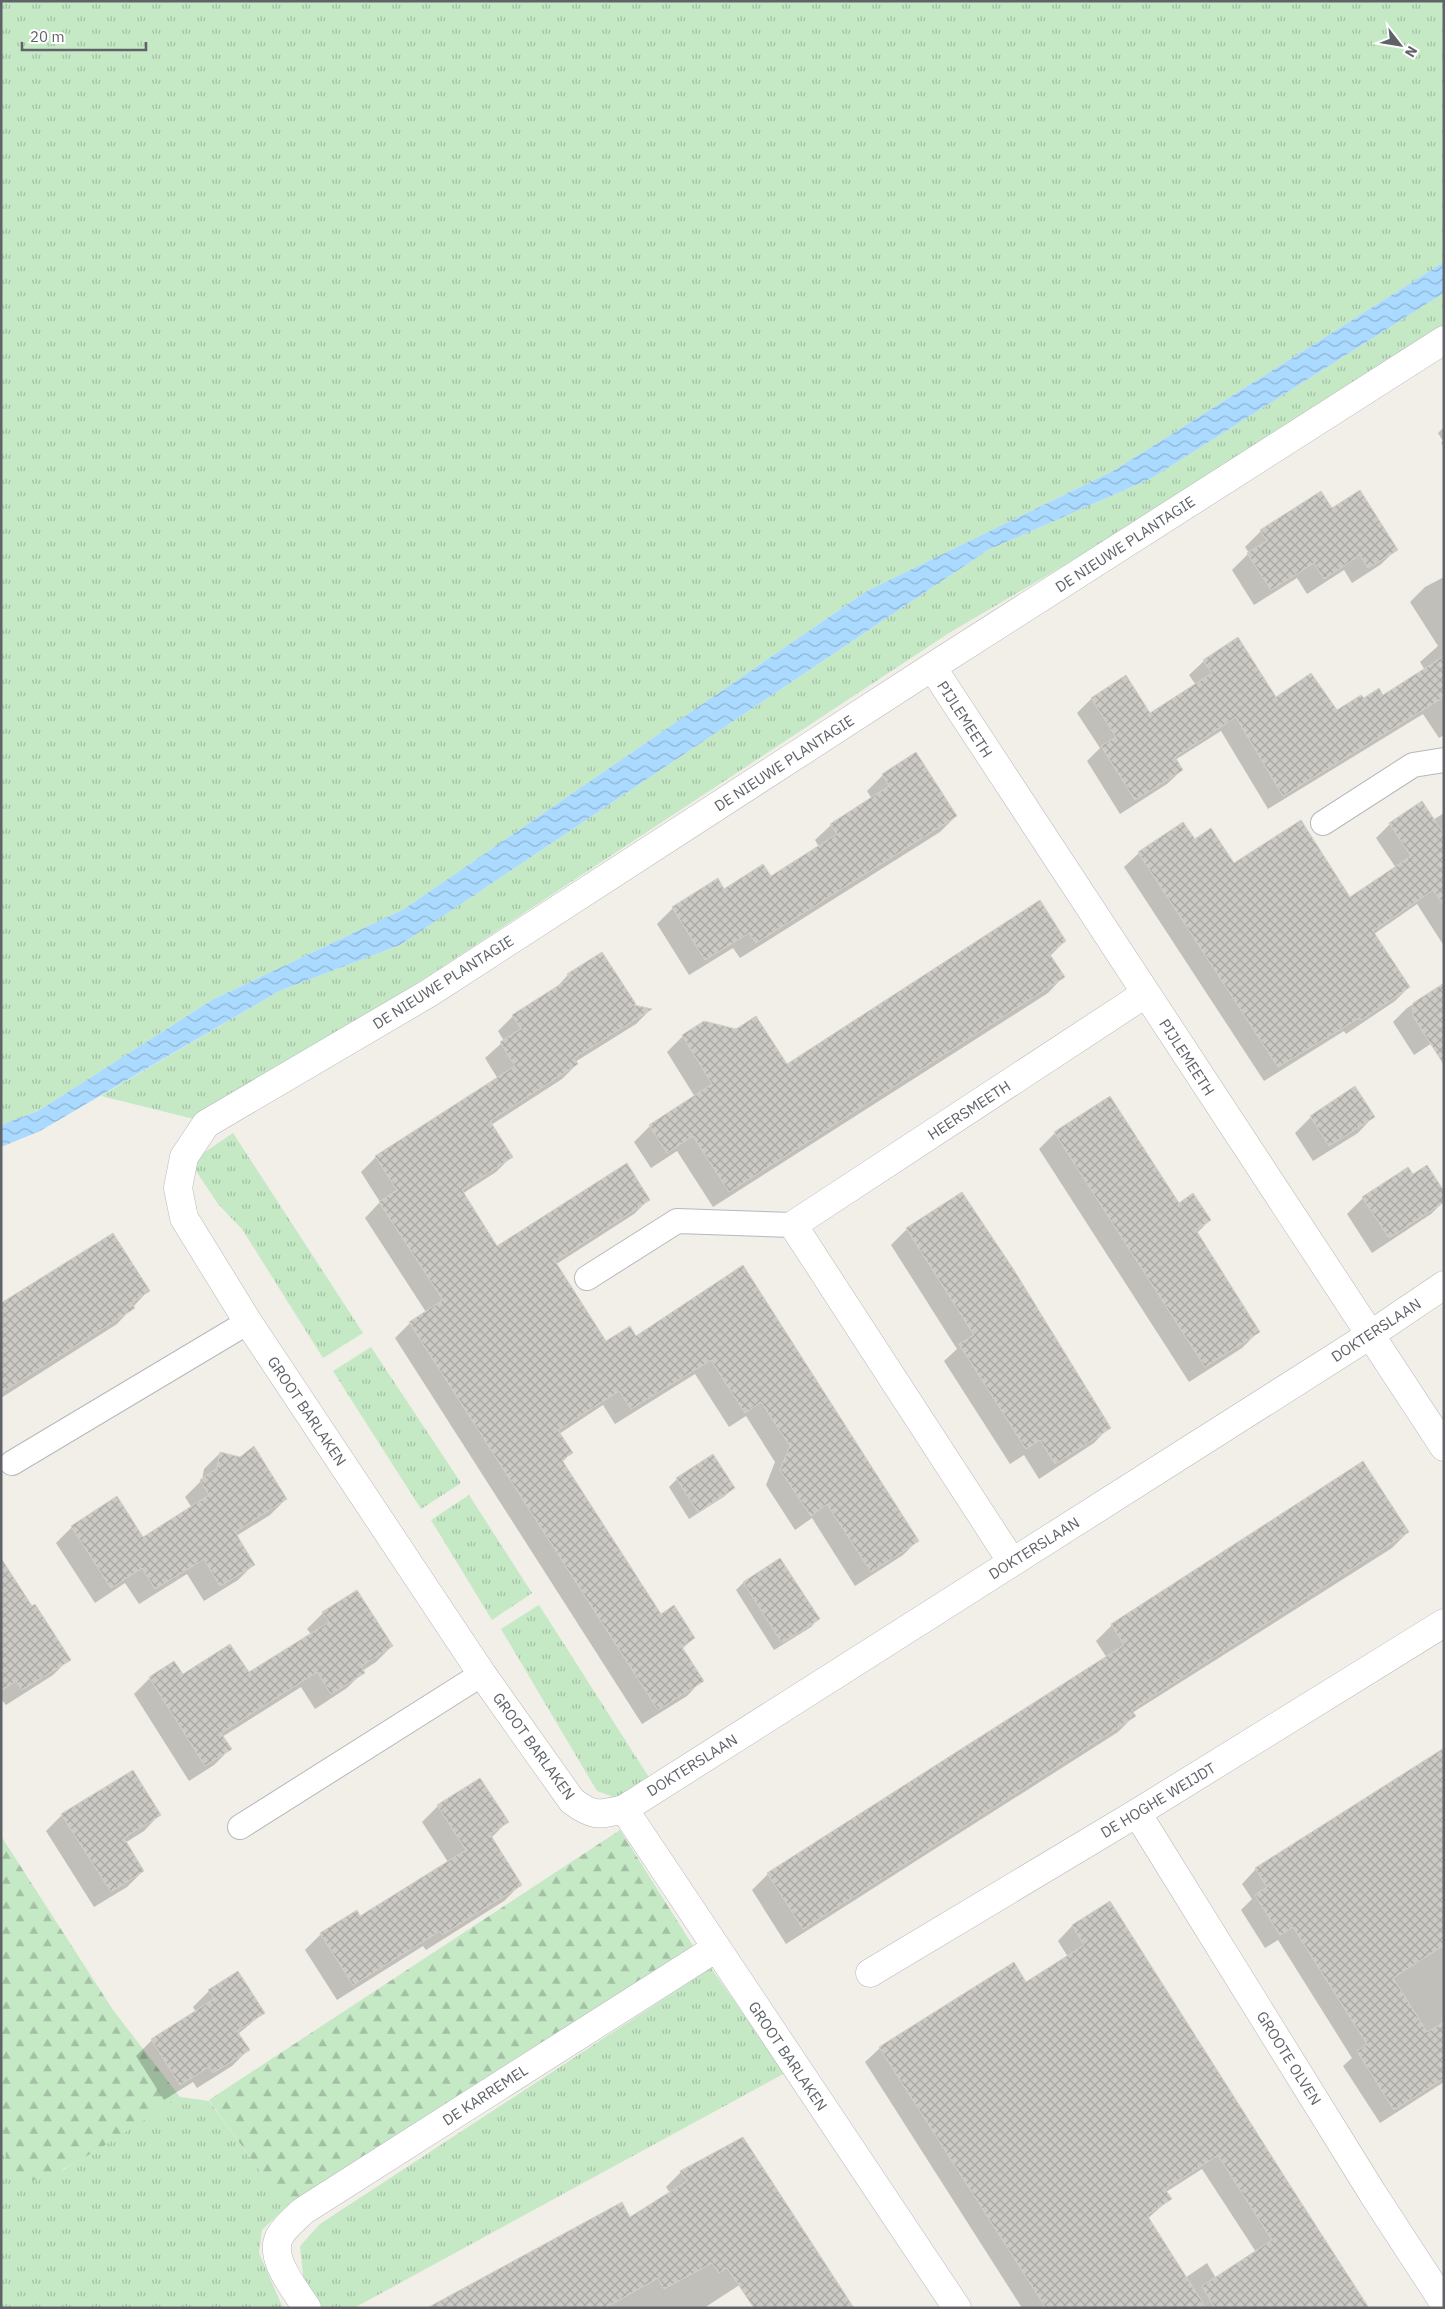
<svg xmlns="http://www.w3.org/2000/svg" width="1445" height="2309" font-family="'IBM Plex Sans',sans-serif">
<style>
.grass{fill:url(#grass-tufts)}
.forest{fill:url(#forest-firs)}
.water{fill:url(#water-waves)}
.shadow{fill:#0003;fill-rule:evenodd}
.building{fill:url(#building-cross-hatch);stroke:#d6d1c6}
.lines{fill:none;stroke-linecap:round;stroke-linejoin:round}
.service-casing{stroke:#b5b8bc;stroke-width:26}
.minor-casing{stroke:#b5b8bc;stroke-width:29}
.service{stroke:#fff;stroke-width:24}
.minor{stroke:#fff;stroke-width:28}
.labels{text-anchor:middle;dominant-baseline:central;stroke-width:4;stroke-linejoin:round;paint-order:stroke}
.street-label{font-size:15px;fill:#5f6368;stroke:#fff}
</style>
<defs>
<pattern id="grass-tufts" width="24" height="20" patternUnits="userSpaceOnUse" patternTransform="scale(1.25)"><rect width="24" height="20" fill="#c5e8c5"/><path d="M3 7l-1-3M5 7V3M7 7l1-3M15 17l-1-3M17 17v-4M19 17l1-3" fill="none" stroke="#a3c0a4"/></pattern>
<pattern id="forest-firs" width="22" height="20" patternUnits="userSpaceOnUse" patternTransform="scale(1.25)"><rect width="22" height="20" fill="#c5e8c5"/><path d="M5 1l3.5 6h-7zM16 11l3.5 6h-7z" fill="#a3c0a4"/></pattern>
<pattern id="water-waves" width="16" height="10" patternUnits="userSpaceOnUse" patternTransform="scale(1.25)"><rect width="16" height="10" fill="#aadaff"/><path d="M0 5q4-4 8 0t8 0" fill="none" stroke="#8eb4d2"/></pattern>
<pattern id="building-cross-hatch" width="8" height="8" patternUnits="userSpaceOnUse" patternTransform="scale(1.25)"><rect width="8" height="8" fill="#cccac5"/><path d="M0 0l8 8M0 8l8-8" fill="none" stroke="#a9a8a4"/></pattern>
</defs>
<rect width="100%" height="100%" fill="#f1efe8"/>
<path class="grass" d="M1 1H1444V262L1113 471 867 591 404 909 212 1000 38 1111 1 1125Z
M1444 293V325L1208 481 949 633 445 965 202 1121 101 1096 279 991 400 945 988 550 1152 478Z
M233 1133 363 1333 323 1358 242 1229 218 1204 190 1162Z
M371 1347 461 1483 421 1509 333 1371Z
M469 1495 532 1593 492 1620 431 1520Z
M539 1605 652 1782 619 1799 597 1791 501 1629Z
M711 1968 785 2073 354 2308H319L304 2285 300 2246 320 2224Z
M180 2097 209 2101 286 2207 262 2230 259 2253 283 2308H1V2099L2 2103 63 2170Z"/>
<path class="forest" d="M620 1830 693 1946 287 2209 209 2100Z
M1 1836 113 2010 180 2097C152 2114 60 2179 33 2180 23 2180 14 2171 7 2164L1 2099Z"/>
<path class="water" d="M1444 262V293L1152 478 988 550 400 945 279 991 40 1131 1 1147V1125L38 1111 212 1000 404 909 867 591 1113 471Z"/>
<path class="shadow" d="M1444 427V447L1441 443 1443 441 1438 433Z
M1331 510 1396 550 1380 565 1352 583 1344 570 1307 594 1297 578 1254 605 1232 570 1249 553 1245 547 1261 531Z
M1444 577V735L1439 738 1423 714 1268 809 1221 731 1175 760 1182 770 1167 784 1120 814 1087 761 1100 748 1077 713 1091 699 1126 677 1150 714 1196 685 1189 675 1204 661 1276 698 1336 712 1363 700 1383 696 1425 670 1420 662 1438 646 1410 602 1425 587Z
M883 775 956 816 940 832 740 958 733 948 689 975 657 924 673 908 717 880 724 890 770 878 819 847 815 840 831 825 872 799 867 791Z
M1444 813V946L1417 904 1374 934 1409 987 1395 1001 1346 1034 1344 1031 1264 1081 1124 867 1139 853 1194 841 1233 865 1350 899 1396 868 1376 838 1390 824 1433 820Z
M1065 941 1050 956 1063 977 1048 993 713 1207 677 1151 651 1168 634 1142 650 1126 695 1097 667 1052 683 1036 737 1030 786 1066Z
M568 975 632 1006 650 1010 636 1024 575 1062 577 1064 562 1079 491 1125 511 1157 496 1172 462 1194 496 1248 649 1199 634 1214 555 1265 605 1342 636 1338 743 1267 918 1540 903 1555 855 1586 812 1518 795 1530 766 1485 775 1462 746 1416 729 1427 695 1374 615 1424 603 1405 559 1434 571 1453 562 1462 660 1615 694 1638 682 1649 702 1680 687 1696 642 1724 395 1338 410 1323 426 1312 365 1218 380 1202 361 1172 376 1157 498 1079 485 1058 504 1041 498 1031 513 1016 554 990Z
M1444 984V1035L1414 1055 1393 1022 1407 1008Z
M1110 1098 1179 1204 1210 1220 1197 1233 1258 1332 1242 1348 1189 1382 1039 1149 1055 1133Z
M1311 1117H1373L1358 1133 1313 1161 1295 1133Z
M1412 1176 1444 1201 1431 1214 1372 1253 1347 1214 1363 1198Z
M907 1229 1109 1427 1094 1443 1039 1479 1024 1455 1010 1464 944 1361 957 1349 891 1245Z
M148 1291 117 1324 1 1398V1304Z
M220 1453 286 1499 270 1515 236 1536 254 1564 238 1580 204 1601 187 1574 139 1604 125 1583 95 1603 56 1543 72 1527 143 1539 192 1508 185 1497 202 1480 204 1469Z
M712 1456 733 1488 725 1496 689 1519 669 1487 677 1479Z
M1408 1532 1392 1548 1132 1713 1134 1716 1118 1732 786 1944 752 1890 768 1874 1107 1658 1096 1641 1112 1625Z
M1 1563 69 1659 53 1675 6 1705 1 1699Z
M744 1582 818 1619 811 1627 774 1650 736 1590Z
M323 1613 392 1646 376 1662 362 1671 363 1672 347 1688 315 1709 301 1687 222 1737 230 1749 214 1765 189 1781 134 1694 150 1678 248 1674 311 1634 307 1629Z
M1444 1749V2082L1380 2123 1343 2066 1352 2058 1278 1940 1265 1948 1241 1910 1252 1899 1242 1884 1256 1869Z
M438 1806 507 1822 491 1838 520 1885 504 1901 426 1950 423 1946 337 2000 305 1950 321 1934 360 1918 448 1862 422 1822Z
M62 1815H159L144 1831 125 1843 143 1871 127 1887 94 1907 46 1831Z
M1109 1903 1367 2308H1022L865 2062 880 2048 1026 1983 1068 1957 1058 1941 1072 1926ZM1202 2169 1256 2252 1216 2278 1207 2263 1185 2278 1147 2219 1170 2199 1166 2192Z
M209 1991 263 2013 238 2034 248 2050 232 2066 197 2088 193 2082 164 2100 136 2056 152 2040 196 2012 193 2007Z
M681 2172 792 2251 704 2308H431L629 2218 670 2193 666 2187Z"/>
<path class="building" d="M1360 490 1398 550 1368 568 1360 555 1324 579 1314 563 1271 590 1247 553 1267 541 1260 530 1321 491 1332 508Z
M1238 637 1276 697 1311 673 1337 710 1361 695 1364 698 1379 688 1383 695 1444 656V697L1283 796 1236 717 1175 757 1183 770 1135 800 1101 746 1116 737 1091 698 1126 675 1150 713 1212 673 1203 660Z
M916 752 957 816 756 943 749 933 705 960 672 907 718 878 724 889 763 864 771 876 837 834 830 824 889 786 882 774Z
M1422 801 1444 834V905L1433 890 1373 931 1410 987 1361 1020 1359 1018 1278 1067 1138 852 1183 822 1195 839 1211 828 1234 863 1301 820 1350 897 1411 856 1389 823Z
M1040 900 1066 941 1049 953 1065 977 729 1192 693 1136 667 1153 649 1125 712 1084 682 1035 704 1021 736 1029 756 1016 787 1064Z
M602 952 636 1004 634 1005 652 1009 574 1058 578 1064 490 1121 513 1157 462 1190 497 1246 627 1163 650 1200 555 1261 606 1341 630 1326 636 1336 743 1265 919 1541 871 1572 827 1504 811 1516 780 1470 790 1446 761 1402 745 1413 711 1360 631 1409 619 1391 558 1430 573 1453 562 1460 661 1614 674 1605 695 1638 682 1647 704 1681 658 1710 409 1322 443 1300 379 1202 397 1190 375 1156 515 1066 500 1042 521 1029 512 1015 570 978 567 974Z
M1444 983V1065L1413 1016V1003Z
M1355 1086 1375 1117 1329 1146 1310 1116Z
M1110 1096 1179 1203 1193 1193 1211 1220 1196 1230 1260 1332 1205 1367 1054 1132Z
M1427 1165 1444 1191V1202L1389 1238 1362 1197 1408 1167 1413 1174Z
M962 1192 1014 1270 1111 1428 1055 1464 1040 1440 1026 1449 959 1344 974 1335 906 1228Z
M113 1233 150 1291 131 1303 135 1308 1 1393V1303Z
M254 1446 287 1499 235 1532 255 1565 220 1586 204 1559 155 1589 142 1568 111 1588 71 1526 117 1496 143 1537 209 1495 200 1480 217 1468 220 1452 240 1457Z
M713 1454 735 1488 698 1512 676 1478Z
M1363 1461 1409 1532 1131 1710 1136 1716 803 1929 767 1873 1124 1645 1111 1624Z
M1 1558 32 1606 35 1604 71 1660 22 1690 16 1681 1 1691Z
M780 1558 820 1619 782 1643 743 1582Z
M357 1590 393 1646 361 1666 365 1673 331 1694 317 1672 221 1733 232 1749 205 1766 149 1677 174 1661 183 1674 230 1644 249 1672 329 1622 322 1612Z
M1444 1748V1945L1393 1978 1427 2032 1444 2022V2078L1394 2110 1357 2051 1367 2044 1293 1927 1280 1935 1255 1895 1267 1887 1255 1868Z
M133 1770 161 1815 124 1838 144 1871 111 1892 61 1814Z
M480 1778 509 1822 490 1834 522 1885 442 1935 440 1931 353 1985 320 1933 357 1910 360 1916 466 1850 437 1805Z
M1110 1901 1295 2193 1369 2308H1215L1202 2286 1272 2240 1218 2155 1165 2189 1172 2199 1147 2215 1206 2308H1046L879 2047 1014 1962 1026 1982 1084 1945 1072 1925Z
M238 1971 265 2013 237 2031 250 2050 213 2073 209 2067 180 2085 151 2039 214 1999 208 1990Z
M743 2137 854 2308H754L727 2268 719 2273 712 2263 664 2289 658 2278 605 2308H427L622 2202 630 2217 687 2181 680 2171Z"/>
<g class="lines">
<defs>
<path id="service" d="M1323 823 1413 765 1444 760
M587 1278 677 1221 793 1225
M12 1463 248 1322
M240 1827 482 1674"/>
<path id="minor" d="M932 667 1444 1447
M1012 1562 793 1225 1145 994
M624 1809 1370 1335 1444 1285
M1137 1813 1373 2194 1444 2303
M870 1973 1137 1813 1444 1623
M307 2308C295 2289 266 2256 281 2234 286 2226 296 2218 303 2211L716 1948
M957 2308 624 1809C598 1815 594 1817 572 1801L482 1674 248 1322 184 1218 178 1188 184 1157 206 1124 429 993 932 667 1444 340"/>
</defs>
<use href="#service" class="service-casing"/>
<use href="#minor" class="minor-casing"/>
<use href="#service" class="service"/>
<use href="#minor" class="minor"/>
</g>
<g class="labels">
<g class="street-label">
<text transform="translate(1125 544) rotate(-33)">DE NIEUWE PLANTAGIE</text>
<text transform="translate(965 719) rotate(57)">PIJLEMEETH</text>
<text transform="translate(784 763) rotate(-33)">DE NIEUWE PLANTAGIE</text>
<text transform="translate(443 982) rotate(-32)">DE NIEUWE PLANTAGIE</text>
<text transform="translate(1187 1057) rotate(57)">PIJLEMEETH</text>
<text transform="translate(969 1110) rotate(-33)">HEERSMEETH</text>
<text transform="translate(1376 1330) rotate(-33)">DOKTERSLAAN</text>
<text transform="translate(307 1411) rotate(56)">GROOT BARLAKEN</text>
<text transform="translate(1034 1548) rotate(-32)">DOKTERSLAAN</text>
<text transform="translate(534 1746) rotate(54)">GROOT BARLAKEN</text>
<text transform="translate(692 1765) rotate(-32)">DOKTERSLAAN</text>
<text transform="translate(1158 1800) rotate(-31)">DE HOGHE WEIJDT</text>
<text transform="translate(788 2056) rotate(56)">GROOT BARLAKEN</text>
<text transform="translate(1289 2058) rotate(58)">GROOTE OLVEN</text>
<text transform="translate(485 2095) rotate(-33)">DE KARREMEL</text>
</g>
</g>
<rect width="1445" height="2309" fill="none" stroke="#5f6368" stroke-width="5"/>
<g transform="translate(1400 45) rotate(121)" stroke="#ffffff" stroke-width="4" paint-order="stroke">
<path d="M0-4L9 19L0 12L-9 19Z" fill="#5f6368"/>
<text y="-8" font-size="14" font-weight="bold" text-anchor="middle" fill="#5f6368">N</text>
</g>
<path d="M22 42v8h124v-8" fill="none" stroke="#5f6368" stroke-width="2.5"/>
<text x="30" y="42" font-size="15" fill="#5f6368" stroke="#ffffff" stroke-width="4" paint-order="stroke">20 m</text>
</svg>
